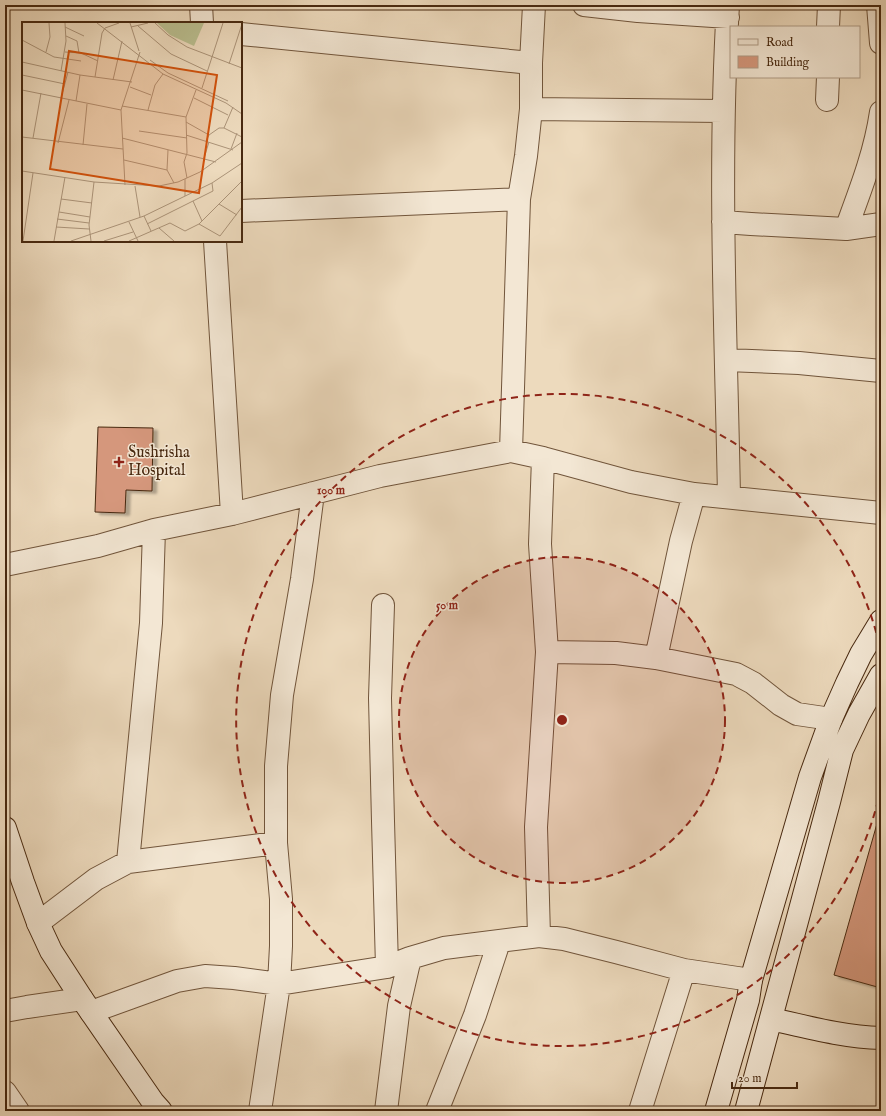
<svg xmlns="http://www.w3.org/2000/svg" width="886" height="1116" font-family="'IM FELL English',serif">
<style>
.building{fill:#d5977c;stroke:#482910;filter:url(#shadow)}
.lines{fill:none;stroke-linecap:round;stroke-linejoin:round}
.street-casing{stroke:#71553b;stroke-width:24}
.secondary-casing{stroke:#482910;stroke-width:24}
.street{stroke:#f3e7d4;stroke-width:22}
.secondary{stroke:#f3e7d4;stroke-width:22}
.ring{fill:none;stroke:#8f2418;stroke-width:2;stroke-dasharray:7 5}
.poi-dot{fill:#8f2418;stroke:#f3e7d4;stroke-width:1.5}
.labels{text-anchor:middle;dominant-baseline:central;stroke-width:3;stroke-linejoin:round;paint-order:stroke}
.poi-label{font-size:16px;fill:#482910;stroke:#f3e7d4;text-anchor:start}
.inset-road{fill:none;stroke:#ab9378;stroke-width:1}
.view{fill:#d0520d;fill-opacity:0.15;stroke:#d0520d;stroke-width:2}
.inset-edge{fill:none;stroke:#482910;stroke-width:2}
.centre{fill:#8f2418;stroke:#f3e7d4;stroke-width:2}
.ring-label{font-size:12px;text-anchor:middle;font-weight:bold;fill:#8f2418;stroke:#f3e7d4;stroke-width:3;stroke-linejoin:round;paint-order:stroke}
</style>
<defs>
<filter id="shadow"><feDropShadow dx="4.5" dy="2.5" stdDeviation="1" flood-color="#0004"/></filter>
</defs>
<rect width="100%" height="100%" fill="#eddabd"/>
<filter id="stains"><feTurbulence type="fractalNoise" baseFrequency=".005" numOctaves="4"/><feColorMatrix values="0 0 0 0 .2 0 0 0 0 .09 0 0 0 0 .02 0 0 0 .5 -.17"/></filter>
<radialGradient id="worn" r=".72"><stop offset=".6" stop-color="#630" stop-opacity="0"/><stop offset="1" stop-color="#630" stop-opacity=".3"/></radialGradient>
<path class="building" d="M98 427 153 428 152 491 126 490 125 513 95 512Z
M880 813H881V988L834 975Z"/>
<g class="lines">
<defs>
<path id="street" d="M201 5 202 23
M584 5 638 11 728 17
M728 5C718 169 726 333 729 497
M878 5 881 43
M828 27 829 5
M241 34 531 63
M827 100 828 77
M531 109 723 111
M241 211 519 199
M723 222 751 224 846 229 881 224
M846 229C860 191 875 153 881 112
M215 241 232 514
M727 360 799 363 881 371
M511 451 519 199 526 156 531 109V63L534 5
M5 565 98 546 154 530 232 514 380 476 511 451 543 458 631 482 694 494 881 513
M383 605 380 698 383 821 387 967
M547 652 616 653 656 658 736 674 753 683 781 705 797 714 831 719
M656 658 681 541 694 494
M128 862 151 623 154 530
M38 923 96 879 128 862 276 843
M539 936 536 827 547 652 540 544 543 458
M5 1011 27 1007 82 999
M91 1012 177 981 205 976 234 978 279 984 387 967 410 958 444 948 539 936 564 939 616 952 684 970 751 980
M5 1092 18 1111
M260 1111 279 984 281 946V899L276 843V766L282 695 302 579 313 493
M386 1111 399 1006 410 958
M437 1111 475 1015 499 942
M640 1111 684 970"/>
<path id="secondary" d="M5 828 23 882 38 923 51 951 82 999 153 1102 161 1111
M771 1019C807 1027 844 1037 881 1038
M716 1111 748 1000 751 980 810 777 831 719 847 683 861 654 881 621
M746 1111 829 802 842 750 859 714 881 675"/>
</defs>
<use href="#street" class="street-casing"/>
<use href="#secondary" class="secondary-casing"/>
<use href="#street" class="street"/>
<use href="#secondary" class="secondary"/>
</g>
<circle cx="562" cy="720" r="163" fill="#8f2418" fill-opacity=".12"/>
<g class="ring">
<circle cx="562" cy="720" r="163"/>
<path d="M881 788A326 326 0 1 1 881 652"/>
</g>
<path class="poi-dot" d="M117 456h4v4h4v4h-4v4h-4v-4h-4v-4h4z"/>
<g class="labels">
<g class="poi-label">
<text x="128" y="453">Sushrisha<tspan x="128" dy="18">Hospital</tspan></text>
</g>
</g>
<g transform="translate(22 22)">
<rect width="220" height="220" fill="#eddabd"/>
<path d="M135 1H182L172 24 148 13Z" fill="#babf90"/>
<path class="inset-road" d="M75 1 141 52 204 81 220 92M108 1 117 29M133 1 146 13 165 25 220 46M116 4 149 32 185 49M43 5 62 14M109 5 126 1M44 14 55 19 57 31M0 18 32 35 59 39M24 30 28 15 27 1M43 30 59 31 76 39M128 38 146 51 206 79M0 40 58 53 110 60M207 42 220 2M39 49 44 19 43 1M0 53 43 62M73 55 80 11 83 6 97 1M91 58 100 19M108 65 129 73M180 66 201 1M0 68 99 88M39 76 46 50M172 76 206 93M54 79 58 53M100 84 164 95M126 88 133 63 141 52M164 100 187 113M202 106 211 85M117 109 165 116M164 113 211 128M0 115 101 127M11 116 19 71M100 116 194 140M184 119 187 113 197 106H202L220 115M36 121 47 78M61 123 65 82M209 127 215 111M146 128 145 148 152 161M182 136 187 120M102 138 145 148M0 149 72 160 137 164 156 160 178 150 220 120M165 156 162 140 165 131 164 95 174 68M163 157V174M103 163 99 88 118 30M113 164 118 195M39 177 70 181M171 179 180 199M197 182 215 193M37 190 68 195M122 194 129 209M35 197 67 201M107 200 116 219M125 202 191 169 190 161M177 202 198 214 220 185M34 205 67 207M137 206 152 219M1 219 11 151M32 219 43 155M49 219 122 194 190 161 220 141M69 219 67 203 72 160M82 219 111 210M107 219 148 201 163 209 177 202 220 159"/>
<path class="view" d="M47 29 195 53 177 171 28 147Z"/>
<rect width="220" height="220" class="inset-edge"/>
</g>
<circle cx="562" cy="720" r="6" class="centre"/>
<g class="ring-label">
<text x="331" y="494">100 m</text>
<text x="447" y="609">50 m</text>
</g>
<rect width="886" height="1116" fill="none" stroke="#eddabd" stroke-width="20"/>
<rect x="6" y="6" width="874" height="1104" fill="none" stroke="#482910" stroke-width="2"/>
<rect x="10" y="10" width="866" height="1096" fill="none" stroke="#482910"/>
<rect x="730" y="26" width="130" height="52" fill="#f3e7d4" stroke="#af9b86"/>
<rect x="738" y="39" width="20" height="6" fill="#f3e7d4" stroke="#af9b86"/>
<text x="766" y="46" font-size="12" fill="#482910">Road</text>
<rect x="738" y="56" width="20" height="12" fill="#d5977c" stroke="#af9b86"/>
<text x="766" y="66" font-size="12" fill="#482910">Building</text>
<path d="M732 1082v6h65v-6" fill="none" stroke="#482910" stroke-width="2"/>
<text x="738" y="1082" font-size="12" fill="#482910" stroke="#f3e7d4" stroke-width="3" paint-order="stroke">20 m</text>
<rect width="100%" height="100%" filter="url(#stains)"/>
<rect width="100%" height="100%" fill="url(#worn)"/>
</svg>
